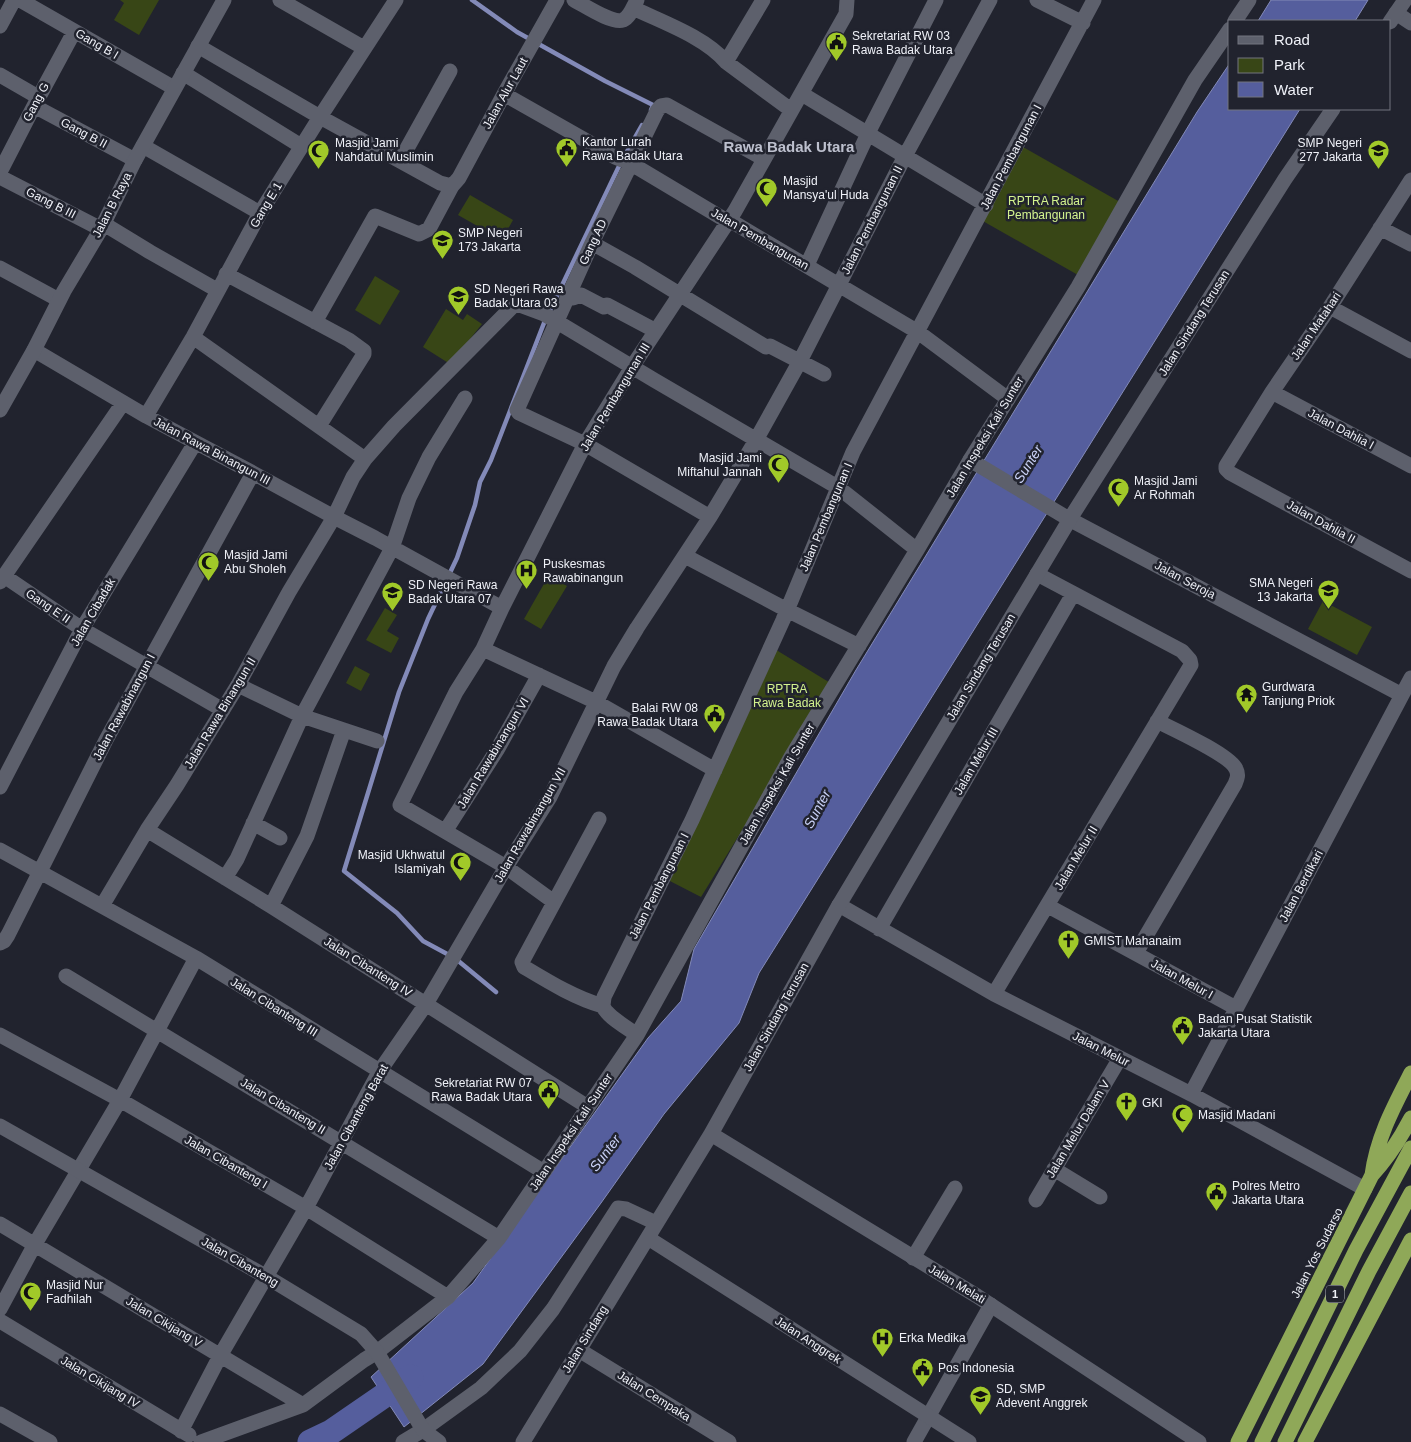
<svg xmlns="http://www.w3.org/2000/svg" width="1411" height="1442" font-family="Arial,sans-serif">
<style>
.green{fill:#384616}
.water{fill:#555e9d;stroke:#838ab8}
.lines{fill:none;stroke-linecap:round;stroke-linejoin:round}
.stream{stroke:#838ab8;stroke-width:4.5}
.river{stroke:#555e9d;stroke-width:25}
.street{stroke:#5d606c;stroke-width:15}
.secondary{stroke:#5d606c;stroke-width:15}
.highway{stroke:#8fa858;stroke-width:15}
.labels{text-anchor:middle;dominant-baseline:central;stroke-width:5;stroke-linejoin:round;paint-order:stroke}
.shield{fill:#21232e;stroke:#b1b3bb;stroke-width:1}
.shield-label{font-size:11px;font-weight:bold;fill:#eff1f8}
.poi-label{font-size:12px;fill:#eff1f8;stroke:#21232e;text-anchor:start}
.street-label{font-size:12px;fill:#eff1f8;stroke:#21232e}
.park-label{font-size:12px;fill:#d3f38e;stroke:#21232e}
.water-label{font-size:14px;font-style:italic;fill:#cad2f7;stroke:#21232e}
.quarter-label{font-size:15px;font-weight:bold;fill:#bdc0ce;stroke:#21232e}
</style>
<rect width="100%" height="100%" fill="#21232e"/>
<path class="green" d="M120 0H159L139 35 114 20 124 3Z
M1023 147 1120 202 1078 275 981 220Z
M470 195 513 220 502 240 458 215Z
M375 276 400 291 380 325 355 310Z
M446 309 463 320 467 314 482 324 450 364 423 347Z
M549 575 567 586 541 629 524 619Z
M1323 601 1372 627 1357 655 1308 629Z
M385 608 397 615 387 631 399 638 391 653 366 640Z
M773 648 832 684 701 897 666 879Z
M355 666 370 674 361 691 346 683Z"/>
<path class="water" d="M1271 0H1368L1355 21H1258Z
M1230 63V109H1300L759 973 739 1023 664 1114 601 1203 483 1364 404 1427 371 1377 473 1283 648 1038 681 1001 694 949 856 670 1197 112Z"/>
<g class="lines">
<path class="stream" d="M472 0 517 32 605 81 653 105 651 110
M449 955 423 941 397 913 344 871 399 692 428 619 457 558 475 505 480 482 491 460 544 323 621 162 642 125
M456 959 496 992"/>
<path class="river" d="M310 1442 331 1432 411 1377"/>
<path class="street" d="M20 0 174 88
M280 0 364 48
M574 0C584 5 612 24 623 20 630 17 633 7 637 0
M1037 0 1083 23
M633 8C662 22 705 37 726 62L791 110
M1396 13 1411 23
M0 26 14 0
M198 46 320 117 440 183 452 186
M726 62 763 0
M183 73 301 146
M0 75 38 97
M504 94 615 157 630 163 727 221 736 224 918 332 1008 399
M802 94 986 205
M34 106 135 160
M143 146 260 213
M400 161 450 71
M0 172 34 106 74 32
M0 177 101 229
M1411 180 1330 307 1272 392 1226 466V469L1230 473 1411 571
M104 224 150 252 217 290
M1380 228 1411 244
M592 243 635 267 766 347 770 346 824 374
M807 265 872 125 936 0
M0 268 59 300
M226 274 349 340 364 351V354L319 426
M567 296 573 298 581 295 604 307 607 305 656 331
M1330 307 1411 351
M315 322 375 216 419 234 429 229 452 186 459 178 504 94 557 0
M193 337 365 459
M34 350 146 416 253 473 334 517 375 538 502 608
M1272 392 1411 466
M146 416 193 337 260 213 320 117 396 0
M710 517 585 444 519 413 517 410 592 243 657 111 661 106 667 105 764 159
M1069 519 1402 695
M685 556 787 610 859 646
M4 576 82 629 223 710
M0 582 123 403
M483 649 596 702 715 770
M238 685 302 716 377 741
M0 787 82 629 195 443
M599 819 522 962 524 967C549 982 575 998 603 1006
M253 823 280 838
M147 830 271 906 588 1107
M446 830 497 750 539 675
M0 850 196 958 544 1172
M225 878 237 859 302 716 392 548 409 498 429 457 465 398
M554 902 506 867 400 805 456 692 483 649 502 608 585 444 632 367 735 211 846 14 847 0
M839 905 994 994 1191 1094 1365 1189
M102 906 147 830 177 785 238 685 289 592 334 517 353 477 365 459 394 426 514 305 517 304 544 314 654 380 839 488 917 550
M271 906 307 836 344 730
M1048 906 1236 1008
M879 929 1073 594
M0 943 4 941 8 935 106 740 253 473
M1136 953 1235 784C1237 779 1239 775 1236 769 1230 755 1173 729 1157 721
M66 976 499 1238
M994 994 1191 665 1190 660 1182 651 1037 574
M0 1035 120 1100 306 1208 448 1297
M637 1035C628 1028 606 1016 603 1006 603 1003 604 1000 604 997L692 820 783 620 853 452 1094 0
M1191 1094 1411 678
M1054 1169 1100 1197
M1036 1200 1120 1058
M0 1224 303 1405
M913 1258 955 1188
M0 1309 35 1244 120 1100 196 958
M0 1321 189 1435
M579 1350 729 1442
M0 1414 50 1442
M181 1431 220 1356 306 1208 379 1072 426 1004 506 867 550 797 614 666 637 628 710 517 756 440 800 361 905 156 990 0
M201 1442 303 1405 364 1360 377 1352 448 1297 499 1238 637 1035 791 757 917 550 970 460
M403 1442 423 1430 481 1388 520 1351 553 1309 618 1208 626 1209 656 1223
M914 1442 991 1305"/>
<path class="secondary" d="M1235 21 1249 0
M1390 22 1405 0
M0 410 34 350 64 291 101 229 135 160 224 0
M1069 519 970 460 1078 287 1195 80 1230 29
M0 1126 267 1277 361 1334 377 1352 423 1430 439 1442
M711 1134 977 1296 1199 1442
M648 1238 969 1442
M523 1442 711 1134 839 905 1073 514 1285 179 1333 109"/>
<path class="highway" d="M1372 1175C1389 1157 1400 1139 1411 1118
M1238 1442 1372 1175C1377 1137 1394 1106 1411 1073
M1262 1442 1356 1250 1411 1148
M1285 1442 1369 1271 1411 1193
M1305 1442 1411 1240"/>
</g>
<defs>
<symbol id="civic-pin" viewBox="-11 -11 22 30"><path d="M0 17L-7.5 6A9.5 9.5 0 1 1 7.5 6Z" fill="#a1c929" stroke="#21232e"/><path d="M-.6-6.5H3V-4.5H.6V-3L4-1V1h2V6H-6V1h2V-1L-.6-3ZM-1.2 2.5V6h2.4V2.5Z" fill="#111"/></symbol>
<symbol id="mosque-pin" viewBox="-11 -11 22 30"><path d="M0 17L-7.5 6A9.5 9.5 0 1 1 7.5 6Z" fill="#a1c929" stroke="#21232e"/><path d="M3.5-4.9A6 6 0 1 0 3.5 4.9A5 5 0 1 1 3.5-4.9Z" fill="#111"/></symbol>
<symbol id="school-pin" viewBox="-11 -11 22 30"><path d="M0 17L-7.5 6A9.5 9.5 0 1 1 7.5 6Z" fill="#a1c929" stroke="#21232e"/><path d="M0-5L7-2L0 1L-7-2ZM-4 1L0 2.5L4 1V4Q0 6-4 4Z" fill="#111"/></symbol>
<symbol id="hospital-pin" viewBox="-11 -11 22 30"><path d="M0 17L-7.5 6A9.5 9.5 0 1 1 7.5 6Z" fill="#a1c929" stroke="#21232e"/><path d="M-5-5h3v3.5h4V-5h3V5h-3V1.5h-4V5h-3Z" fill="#111"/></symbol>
<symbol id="temple-pin" viewBox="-11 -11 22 30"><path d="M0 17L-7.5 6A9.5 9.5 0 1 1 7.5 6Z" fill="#a1c929" stroke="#21232e"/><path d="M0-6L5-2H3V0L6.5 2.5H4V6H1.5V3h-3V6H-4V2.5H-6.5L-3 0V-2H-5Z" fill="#111"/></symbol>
<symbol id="church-pin" viewBox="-11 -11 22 30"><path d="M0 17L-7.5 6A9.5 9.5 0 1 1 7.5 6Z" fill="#a1c929" stroke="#21232e"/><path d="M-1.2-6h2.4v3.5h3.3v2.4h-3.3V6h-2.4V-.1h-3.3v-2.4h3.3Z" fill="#111"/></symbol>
</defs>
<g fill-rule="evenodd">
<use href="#civic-pin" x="824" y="30" width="25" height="34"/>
<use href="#civic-pin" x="554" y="136" width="25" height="34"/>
<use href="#mosque-pin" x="306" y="138" width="25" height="34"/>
<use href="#school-pin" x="1366" y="138" width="25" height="34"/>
<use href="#mosque-pin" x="754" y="176" width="25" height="34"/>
<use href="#school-pin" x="430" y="228" width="25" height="34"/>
<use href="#school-pin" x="446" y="284" width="25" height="34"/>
<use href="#mosque-pin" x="766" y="452" width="25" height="34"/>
<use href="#mosque-pin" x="1106" y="476" width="25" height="34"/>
<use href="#mosque-pin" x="196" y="550" width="25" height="34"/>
<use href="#hospital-pin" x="514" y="558" width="25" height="34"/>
<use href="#school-pin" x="1316" y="578" width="25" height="34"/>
<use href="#school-pin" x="380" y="580" width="25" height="34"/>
<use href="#temple-pin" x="1234" y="682" width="25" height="34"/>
<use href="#civic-pin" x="702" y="702" width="25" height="34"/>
<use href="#mosque-pin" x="448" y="850" width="25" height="34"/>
<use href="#church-pin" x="1056" y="928" width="25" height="34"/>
<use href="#civic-pin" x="1170" y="1014" width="25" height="34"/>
<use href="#civic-pin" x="536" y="1078" width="25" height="34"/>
<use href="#church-pin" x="1114" y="1090" width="25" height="34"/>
<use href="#mosque-pin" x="1170" y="1102" width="25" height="34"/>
<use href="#civic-pin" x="1204" y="1180" width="25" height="34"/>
<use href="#mosque-pin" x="18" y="1280" width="25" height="34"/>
<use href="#hospital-pin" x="870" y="1326" width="25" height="34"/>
<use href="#civic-pin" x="910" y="1356" width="25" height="34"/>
<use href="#school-pin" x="968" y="1384" width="25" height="34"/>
</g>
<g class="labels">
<rect class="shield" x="1326" y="1285.5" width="18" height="17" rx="4"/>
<g class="shield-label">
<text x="1335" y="1294">1</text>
</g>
<g class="poi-label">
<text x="852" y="36">Sekretariat RW 03<tspan x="852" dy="14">Rawa Badak Utara</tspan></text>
<text x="582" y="142">Kantor Lurah<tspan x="582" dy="14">Rawa Badak Utara</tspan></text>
<text x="335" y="143">Masjid Jami<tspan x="335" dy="14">Nahdatul Muslimin</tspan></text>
<text x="1362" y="143" text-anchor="end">SMP Negeri<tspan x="1362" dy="14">277 Jakarta</tspan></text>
<text x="783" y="181">Masjid<tspan x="783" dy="14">Mansya'ul Huda</tspan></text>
<text x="458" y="233">SMP Negeri<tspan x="458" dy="14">173 Jakarta</tspan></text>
<text x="474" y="289">SD Negeri Rawa<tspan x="474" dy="14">Badak Utara 03</tspan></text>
<text x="762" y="458" text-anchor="end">Masjid Jami<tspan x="762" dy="14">Miftahul Jannah</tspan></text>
<text x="1134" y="481">Masjid Jami<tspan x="1134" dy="14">Ar Rohmah</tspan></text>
<text x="224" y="555">Masjid Jami<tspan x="224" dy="14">Abu Sholeh</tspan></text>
<text x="543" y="564">Puskesmas<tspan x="543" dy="14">Rawabinangun</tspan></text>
<text x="1313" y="583" text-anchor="end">SMA Negeri<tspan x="1313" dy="14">13 Jakarta</tspan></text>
<text x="408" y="585">SD Negeri Rawa<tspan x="408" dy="14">Badak Utara 07</tspan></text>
<text x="1262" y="687">Gurdwara<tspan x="1262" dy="14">Tanjung Priok</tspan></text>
<text x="698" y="708" text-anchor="end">Balai RW 08<tspan x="698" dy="14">Rawa Badak Utara</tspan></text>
<text x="445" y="855" text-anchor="end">Masjid Ukhwatul<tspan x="445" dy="14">Islamiyah</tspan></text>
<text x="1084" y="941">GMIST Mahanaim</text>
<text x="1198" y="1019">Badan Pusat Statistik<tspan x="1198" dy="14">Jakarta Utara</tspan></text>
<text x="532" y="1083" text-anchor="end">Sekretariat RW 07<tspan x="532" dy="14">Rawa Badak Utara</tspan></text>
<text x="1142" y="1103">GKI</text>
<text x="1198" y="1115">Masjid Madani</text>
<text x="1232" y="1186">Polres Metro<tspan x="1232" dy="14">Jakarta Utara</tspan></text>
<text x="46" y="1285">Masjid Nur<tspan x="46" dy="14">Fadhilah</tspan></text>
<text x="899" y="1338">Erka Medika</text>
<text x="938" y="1368">Pos Indonesia</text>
<text x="996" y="1389">SD, SMP<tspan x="996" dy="14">Adevent Anggrek</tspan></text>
</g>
<g class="street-label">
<text transform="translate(97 44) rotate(30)">Gang B I</text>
<text transform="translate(505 93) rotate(-61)">Jalan Alur Laut</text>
<text transform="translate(36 102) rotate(-62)">Gang G</text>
<text transform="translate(84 133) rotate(28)">Gang B II</text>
<text transform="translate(1011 157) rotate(-62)">Jalan Pembangunan I</text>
<text transform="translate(51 203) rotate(27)">Gang B III</text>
<text transform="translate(112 205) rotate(-63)">Jalan B Raya</text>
<text transform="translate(266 205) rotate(-59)">Gang E 1</text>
<text transform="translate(872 220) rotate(-63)">Jalan Pembangunan II</text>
<text transform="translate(760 239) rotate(30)">Jalan Pembangunan</text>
<text transform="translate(593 242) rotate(-65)">Gang AD</text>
<text transform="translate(1194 323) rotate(-58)">Jalan Sindang Terusan</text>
<text transform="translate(1316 326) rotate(-56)">Jalan Matahari</text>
<text transform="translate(615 397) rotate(-59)">Jalan Pembangunan III</text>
<text transform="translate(1341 429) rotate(28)">Jalan Dahlia I</text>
<text transform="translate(985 437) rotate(-59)">Jalan Inspeksi Kali Sunter</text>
<text transform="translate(212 451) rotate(28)">Jalan Rawa Binangun III</text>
<text transform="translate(826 517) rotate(-67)">Jalan Pembangunan I</text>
<text transform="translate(1321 522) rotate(29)">Jalan Dahlia II</text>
<text transform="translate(1185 580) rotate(28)">Jalan Seroja</text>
<text transform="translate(48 606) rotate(34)">Gang E II</text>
<text transform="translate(93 612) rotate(-60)">Jalan Cibadak</text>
<text transform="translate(981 667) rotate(-59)">Jalan Sindang Terusan</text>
<text transform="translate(124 707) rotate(-62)">Jalan Rawabinangun I</text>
<text transform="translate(220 713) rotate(-59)">Jalan Rawa Binangun II</text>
<text transform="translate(493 753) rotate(-59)">Jalan Rawabinangun VI</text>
<text transform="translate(976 761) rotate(-60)">Jalan Melur III</text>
<text transform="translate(777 784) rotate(-60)">Jalan Inspeksi Kali Sunter</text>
<text transform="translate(530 825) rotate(-60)">Jalan Rawabinangun VII</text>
<text transform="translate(1076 858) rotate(-59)">Jalan Melur II</text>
<text transform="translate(659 886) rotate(-63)">Jalan Pembangunan I</text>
<text transform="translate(1301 886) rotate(-62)">Jalan Berdikari</text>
<text transform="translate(368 967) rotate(32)">Jalan Cibanteng IV</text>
<text transform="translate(1182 979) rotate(29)">Jalan Melur I</text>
<text transform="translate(274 1007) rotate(32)">Jalan Cibanteng III</text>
<text transform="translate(776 1017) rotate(-61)">Jalan Sindang Terusan</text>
<text transform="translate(1101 1049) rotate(27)">Jalan Melur</text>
<text transform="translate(283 1106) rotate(31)">Jalan Cibanteng II</text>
<text transform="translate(356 1117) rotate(-61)">Jalan Cibanteng Barat</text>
<text transform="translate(1078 1129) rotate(-59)">Jalan Melur Dalam V</text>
<text transform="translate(571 1132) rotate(-56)">Jalan Inspeksi Kali Sunter</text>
<text transform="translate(226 1162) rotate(30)">Jalan Cibanteng I</text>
<text transform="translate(1317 1253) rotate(-63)">Jalan Yos Sudarso</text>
<text transform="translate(240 1262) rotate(30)">Jalan Cibanteng</text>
<text transform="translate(957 1284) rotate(31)">Jalan Melati</text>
<text transform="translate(164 1322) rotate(31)">Jalan Cikijang V</text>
<text transform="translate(585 1339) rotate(-59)">Jalan Sindang</text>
<text transform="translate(808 1340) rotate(33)">Jalan Anggrek</text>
<text transform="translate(100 1382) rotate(31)">Jalan Cikijang IV</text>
<text transform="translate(654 1396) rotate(32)">Jalan Cempaka</text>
</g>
<g class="park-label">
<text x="1046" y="201">RPTRA Radar<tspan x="1046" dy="14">Pembangunan</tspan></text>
<text x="787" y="689">RPTRA<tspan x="787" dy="14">Rawa Badak</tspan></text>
</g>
<g class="water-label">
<text transform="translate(1028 464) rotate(-58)">Sunter</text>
<text transform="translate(817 809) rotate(-62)">Sunter</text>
<text transform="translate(605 1153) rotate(-53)">Sunter</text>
</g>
<g class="quarter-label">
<text x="789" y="146">Rawa Badak Utara</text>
</g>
</g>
<rect x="1228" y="20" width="162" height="90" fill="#21232e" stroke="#73757f"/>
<rect x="1238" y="36" width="25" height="8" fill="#5d606c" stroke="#73757f"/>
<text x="1274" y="45" font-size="15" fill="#eff1f8">Road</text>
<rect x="1238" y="58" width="25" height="15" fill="#384616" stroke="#73757f"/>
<text x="1274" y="70" font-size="15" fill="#eff1f8">Park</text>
<rect x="1238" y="82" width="25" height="15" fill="#555e9d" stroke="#73757f"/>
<text x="1274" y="95" font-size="15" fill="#eff1f8">Water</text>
</svg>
